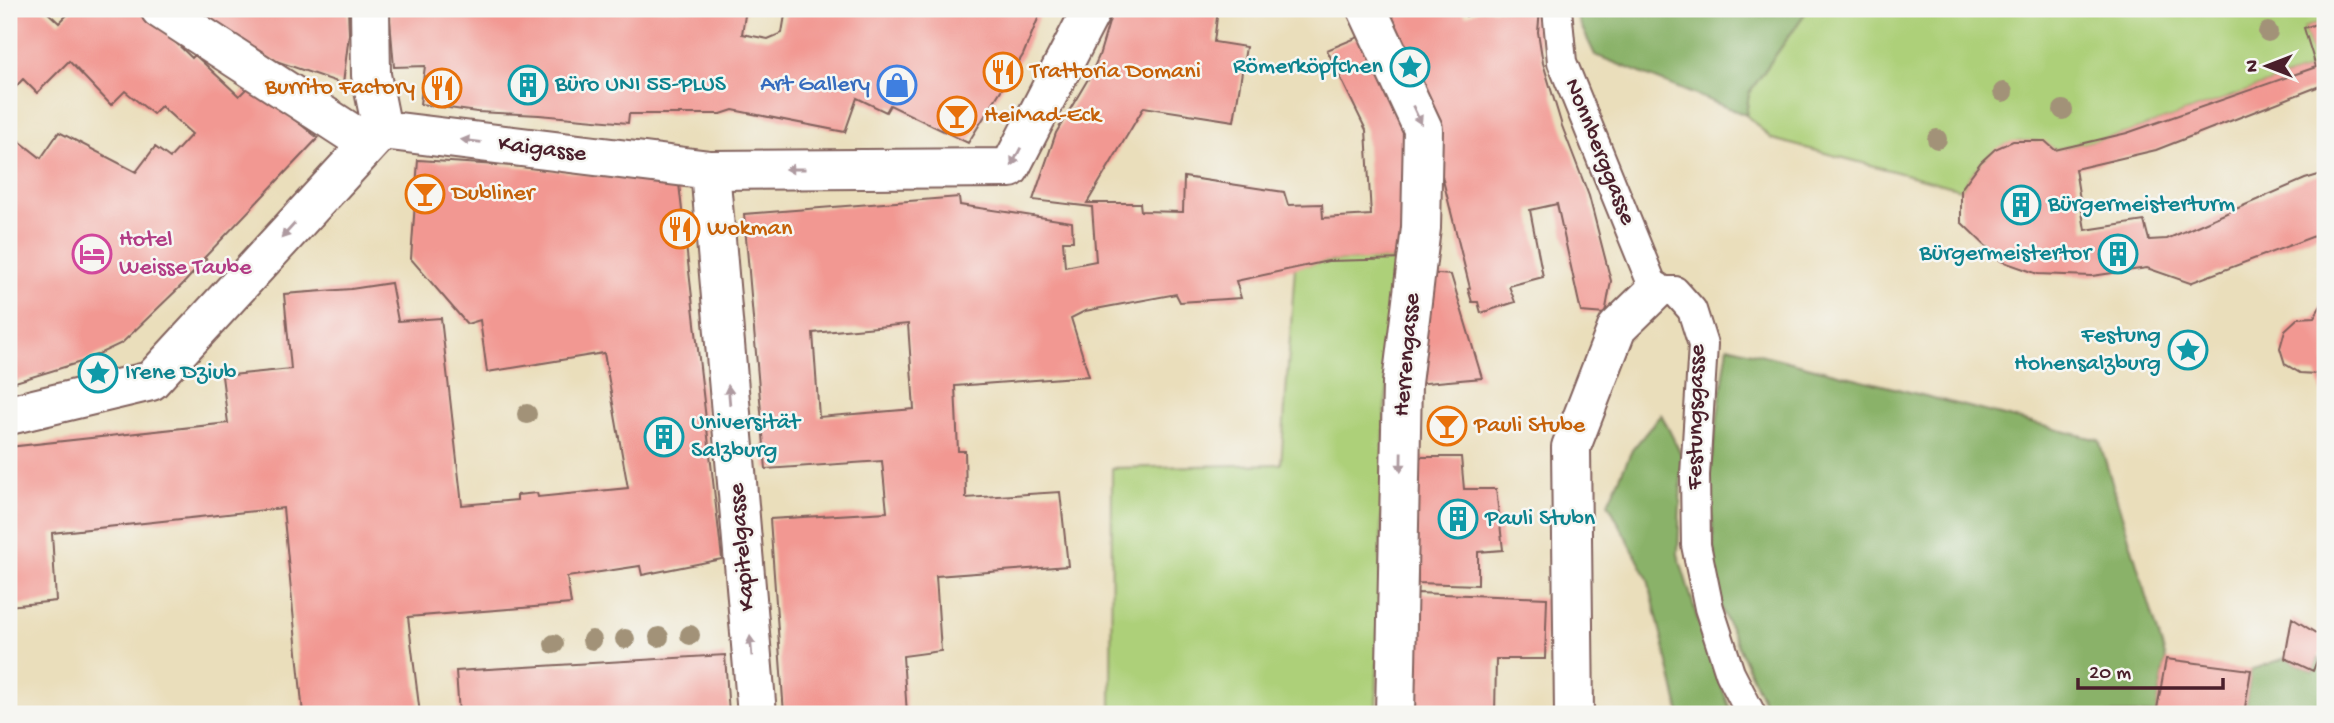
<svg xmlns="http://www.w3.org/2000/svg" width="2334" height="723" font-family="'Gochi Hand',sans-serif">
<style>
.green{fill:#add079;stroke:#7c7852;stroke-width:2}
.forest{fill:#8ab269;stroke:#6a684a;stroke-width:2}
.building{fill:#f29892;fill-rule:evenodd}
.lines{fill:none;stroke-linecap:round;stroke-linejoin:round}
.service-casing{stroke:#82625d;stroke-width:32}
.pedestrian-casing{stroke:#82625d;stroke-width:42}
.minor-casing{stroke:#82625d;stroke-width:42}
.service{stroke:#fff;stroke-width:28}
.pedestrian{stroke:#fff;stroke-width:38}
.minor{stroke:#fff;stroke-width:38}
.tree{fill:#a29278}
.oneway{fill:#ae9aa0}
.labels{text-anchor:middle;dominant-baseline:central;stroke-width:5;stroke-linejoin:round;paint-order:stroke}
.culture-label{font-size:24px;fill:#0d838f;stroke:#f6f6f2;text-anchor:start}
.food-label{font-size:24px;fill:#c56008;stroke:#f6f6f2;text-anchor:start}
.shop-label{font-size:24px;fill:#366cbe;stroke:#f6f6f2;text-anchor:end}
.street-label{font-size:24px;fill:#4a1f2b;stroke:#f6f6f2}
.hotel-label{font-size:24px;fill:#b23c85;stroke:#f6f6f2;text-anchor:start}
</style>
<rect width="100%" height="100%" fill="#f6f6f2"/>
<filter id="ink" filterUnits="userSpaceOnUse"><feTurbulence type="fractalNoise" baseFrequency=".0143" numOctaves="2"/><feDisplacementMap in="SourceGraphic" scale="14" xChannelSelector="R" yChannelSelector="G"/><feConvolveMatrix kernelMatrix="1 2 1 2 8 2 1 2 1" color-interpolation-filters="sRGB"/></filter>
<filter id="wash" filterUnits="userSpaceOnUse"><feTurbulence type="fractalNoise" baseFrequency=".00686" numOctaves="4" result="noise"/><feDisplacementMap in="SourceGraphic" scale="28" xChannelSelector="R" yChannelSelector="G"/><feGaussianBlur stdDeviation="1.57" result="paint"/><feColorMatrix in="noise" values="0 0 0 0 0 0 0 0 0 0 0 0 0 0 0 0 0 1.4 0 .05"/><feComposite in="paint" operator="in"/></filter>
<g filter="url(#wash)">
<rect width="100%" height="100%" fill="#eadebb"/>
<path class="green" d="M1808 9H2325V21L2304 28 2316 67 2127 133 2055 150C2045 141 2038 141 2025 141 1994 141 1978 166 1961 189L1772 139 1746 115 1749 93Z
M1406 259 1385 407 1376 714H1111L1112 468 1281 464 1295 267 1328 261Z"/>
<path class="forest" d="M1576 9H1808L1749 93 1746 115 1595 55 1575 13Z
M1728 346 2099 440 2166 659 2156 714H1769L1718 602 1709 475Z
M1661 414 1682 456 1678 554 1705 643 1732 714H1680L1648 579 1608 503 1632 450Z
M2285 658 2313 671 2319 658 2325 661V714H2244L2251 670Z"/>
<g id="blocks">
<path class="building" d="M9 9H44L59 23 73 9H141L192 58 195 55 239 96 250 85 318 138 204 258 206 259 182 285 122 343 84 361 9 384V133L41 158 59 132 136 172 155 147 170 158 192 134 161 106 153 114 125 91 111 105 69 61 37 93 23 79 9 94Z
M177 9H348L349 34 343 84 250 52Z
M389 9H555L616 12V9H746L742 34 768 39 782 33 786 9H1042L1023 55 968 143 890 105 886 112 857 98 845 132 733 110 721 114H629L628 123 539 115 477 112 420 104 425 66 394 67Z
M1113 9H1218L1214 42 1246 47 1234 121 1144 107 1087 203H1140L1141 211 1183 212 1184 177 1284 192 1288 205 1322 204 1323 218 1371 215 1366 130 1327 50 1363 35 1409 133 1406 259 1328 261 1236 281 1241 298 1180 302 1176 294 1085 311 1071 318 1089 376 955 386 958 451H965L966 498 1060 492 1068 566 936 576 941 651 903 656 907 714H784L770 519 887 512 882 461 766 469 744 214 959 197 960 205 1072 222 1073 241H1063L1065 267 1096 261 1092 207 1033 200 1056 133 1091 74 1099 56ZM908 324 914 409 819 417 813 333Z
M1381 9H1461L1466 16 1481 9H1540L1538 32 1543 63 1562 126 1589 196 1611 281 1605 314 1581 312 1557 204 1530 210 1543 277 1509 286 1515 302 1481 313 1478 302H1472L1468 289 1470 288 1433 140Z
M2325 21V84L2156 150 2075 169 2085 230 2144 221 2149 240 2167 239 2305 179 2325 173V232L2190 283 2147 268 2092 276 2038 274 2001 261 1961 222V189L1981 162 1995 149 2013 141H2045L2055 150 2127 133 2316 67 2304 28Z
M418 160 514 166 679 184 722 559 642 575 640 566 567 577 571 604 408 617 420 714H303L283 508 52 533 56 601 9 606V447L228 423 222 376 291 369 284 294 351 289 391 283 398 321 441 318 462 505 517 500V495L537 493 538 497 628 488 604 353 487 372 480 320 467 324 411 259Z
M1426 273 1451 275 1482 378 1415 384Z
M2325 299V403L2316 374 2300 373 2285 364 2280 348 2285 330 2298 318 2314 317Z
M1415 457H1461L1464 489H1496L1503 550 1478 552V585L1418 583Z
M1416 593 1547 598 1545 659H1496L1495 714H1411Z
M2292 618 2325 639 2313 671 2285 658Z
M725 655 729 714H459L456 671Z
M2166 659 2251 670 2244 714H2156Z"/>
</g>
</g>
<g filter="url(#ink)">
<use href="#blocks" fill-opacity="0" stroke="#82625d" stroke-width="2"/>
<g class="lines">
<defs>
<path id="service" d="M1557 9 1562 62 1655 291H1675L1692 310 1703 345 1695 475 1696 545 1709 608 1730 673 1751 714"/>
<path id="pedestrian" d="M160 9 368 144
M370 9 371 75 382 130
M1367 9 1423 129 1421 228 1402 383 1395 714
M710 170 757 714
M1574 714 1571 447 1617 328 1655 291"/>
<path id="minor" d="M9 415 151 381 382 130 710 170 1010 168 1092 9"/>
</defs>
<use href="#service" class="service-casing"/>
<use href="#pedestrian" class="pedestrian-casing"/>
<use href="#minor" class="minor-casing"/>
<use href="#service" class="service"/>
<use href="#pedestrian" class="pedestrian"/>
<use href="#minor" class="minor"/>
</g>
<g class="tree">
<circle cx="2268" cy="32" r="10"/>
<circle cx="2003" cy="92" r="10"/>
<circle cx="2063" cy="110" r="10"/>
<circle cx="1937" cy="139" r="10"/>
<circle cx="527" cy="414" r="10"/>
<circle cx="690" cy="635" r="10"/>
<circle cx="659" cy="637" r="10"/>
<circle cx="625" cy="639" r="10"/>
<circle cx="592" cy="640" r="10"/>
<circle cx="554" cy="644" r="10"/>
</g>
<defs><path id="oneway-solid" d="M-6-.8H1V-3.2L6.5 0L1 3.2V.8H-6Z" transform="scale(1.75)"/></defs>
<g class="oneway">
<use href="#oneway-solid" transform="translate(1417 115) rotate(65)"/>
<use href="#oneway-solid" transform="translate(471 141) rotate(-173)"/>
<use href="#oneway-solid" transform="translate(1016 157) rotate(117)"/>
<use href="#oneway-solid" transform="translate(795 169) rotate(180)"/>
<use href="#oneway-solid" transform="translate(288 231) rotate(132)"/>
<use href="#oneway-solid" transform="translate(729 395) rotate(-95)"/>
<use href="#oneway-solid" transform="translate(1401 462) rotate(91)"/>
<use href="#oneway-solid" transform="translate(751 646) rotate(-95)"/>
</g>
</g>
<defs>
<symbol id="sight-ring" viewBox="-11 -11 22 22"><circle r="9.5" fill="#f6f6f2" stroke="#0f9aa8" stroke-width="1.5"/><path d="M0-6L1.8-2.2L6-1.7L2.9 1.2L3.7 5.4L0 3.3L-3.7 5.4L-2.9 1.2L-6-1.7L-1.8-2.2Z" fill="#0f9aa8"/></symbol>
<symbol id="restaurant-ring" viewBox="-11 -11 22 22"><circle r="9.5" fill="#f6f6f2" stroke="#e8710a" stroke-width="1.5"/><path d="M-5-6h1v4h1v-4h1v4h1v-4h1v5L-1.5 .5V6h-2V.5L-5-1ZM5-6V6H3V1.5H1.5Q1.5-4 5-6Z" fill="#e8710a"/></symbol>
<symbol id="building-ring" viewBox="-11 -11 22 22"><circle r="9.5" fill="#f6f6f2" stroke="#0f9aa8" stroke-width="1.5"/><path d="M-4-6H4V6H1V3H-1V6H-4ZM-2.5-4.3h1.7v1.8h-1.7ZM.8-4.3h1.7v1.8H.8ZM-2.5-1h1.7V.8h-1.7ZM.8-1h1.7V.8H.8Z" fill="#0f9aa8"/></symbol>
<symbol id="shop-ring" viewBox="-11 -11 22 22"><circle r="9.5" fill="#f6f6f2" stroke="#3f7fe0" stroke-width="1.5"/><path d="M-5-2.5h2.3a2.7 3.5 0 0 1 5.4 0H5L5.5 6h-11ZM-1.5-2.5h3a1.5 2.3 0 0 0-3 0Z" fill="#3f7fe0"/></symbol>
<symbol id="bar-ring" viewBox="-11 -11 22 22"><circle r="9.5" fill="#f6f6f2" stroke="#e8710a" stroke-width="1.5"/><path d="M-6-5H6L.8 .8V4.5H3.5V6h-7V4.5H-.8V.8Z" fill="#e8710a"/></symbol>
<symbol id="hotel-ring" viewBox="-11 -11 22 22"><circle r="9.5" fill="#f6f6f2" stroke="#d1479c" stroke-width="1.5"/><path d="M-6-4.5h1.5V1H6V5H4.5V3h-9V5H-6ZM-4 0a1.8 1.8 0 1 1 3.6 0ZM.5 0V-2.5h3Q6-2.5 6 0Z" fill="#d1479c"/></symbol>
</defs>
<g fill-rule="evenodd">
<use href="#sight-ring" x="1388" y="45" width="44" height="44"/>
<use href="#restaurant-ring" x="981" y="50" width="44" height="44"/>
<use href="#building-ring" x="506" y="63" width="44" height="44"/>
<use href="#shop-ring" x="875" y="63" width="44" height="44"/>
<use href="#restaurant-ring" x="420" y="66" width="44" height="44"/>
<use href="#bar-ring" x="935" y="94" width="44" height="44"/>
<use href="#bar-ring" x="403" y="172" width="44" height="44"/>
<use href="#building-ring" x="1999" y="183" width="44" height="44"/>
<use href="#restaurant-ring" x="658" y="207" width="44" height="44"/>
<use href="#hotel-ring" x="70" y="232" width="44" height="44"/>
<use href="#building-ring" x="2096" y="232" width="44" height="44"/>
<use href="#sight-ring" x="2166" y="328" width="44" height="44"/>
<use href="#sight-ring" x="76" y="351" width="44" height="44"/>
<use href="#bar-ring" x="1425" y="404" width="44" height="44"/>
<use href="#building-ring" x="642" y="415" width="44" height="44"/>
<use href="#building-ring" x="1436" y="497" width="44" height="44"/>
</g>
<g class="labels">
<g class="culture-label">
<text x="1383" y="67" text-anchor="end">Römerköpfchen</text>
<text x="555" y="85">Büro UNI 55-PLUS</text>
<text x="2048" y="205">Bürgermeisterturm</text>
<text x="2091" y="254" text-anchor="end">Bürgermeistertor</text>
<text x="2161" y="336" text-anchor="end">Festung<tspan x="2161" dy="28">Hohensalzburg</tspan></text>
<text x="125" y="373">Irene Dziub</text>
<text x="691" y="423">Universität<tspan x="691" dy="28">Salzburg</tspan></text>
<text x="1485" y="519">Pauli Stubn</text>
</g>
<g class="food-label">
<text x="1030" y="72">Trattoria Domani</text>
<text x="415" y="88" text-anchor="end">Burrito Factory</text>
<text x="984" y="116">HeiMad-Eck</text>
<text x="452" y="194">Dubliner</text>
<text x="707" y="229">Wokman</text>
<text x="1474" y="426">Pauli Stube</text>
</g>
<g class="shop-label">
<text x="870" y="85">Art Gallery</text>
</g>
<g class="street-label">
<text transform="translate(542 150) rotate(7)">Kaigasse</text>
<text transform="translate(1599 152) rotate(68)">Nonnberggasse</text>
<text transform="translate(1408 355) rotate(-85)">Herrengasse</text>
<text transform="translate(1697 417) rotate(-89)">Festungsgasse</text>
<text transform="translate(743 547) rotate(-95)">Kapitelgasse</text>
</g>
<g class="hotel-label">
<text x="119" y="240">Hotel<tspan x="119" dy="28">Weisse Taube</tspan></text>
</g>
</g>
<rect width="2334" height="723" fill="none" stroke="#f6f6f2" stroke-width="35"/>
<g transform="translate(2267 66) rotate(270)" stroke="#f6f6f2" stroke-width="5" paint-order="stroke">
<path d="M0-5L12 26L0 18L-12 26Z" fill="#4a1f2b"/>
<text y="-10" font-size="19" font-weight="bold" text-anchor="middle" fill="#4a1f2b">N</text>
</g>
<path d="M2078 678v10h145v-10" fill="none" stroke="#4a1f2b" stroke-width="3.5"/>
<text x="2089" y="678" font-size="21" fill="#4a1f2b" stroke="#f6f6f2" stroke-width="5" paint-order="stroke">20 m</text>
</svg>
